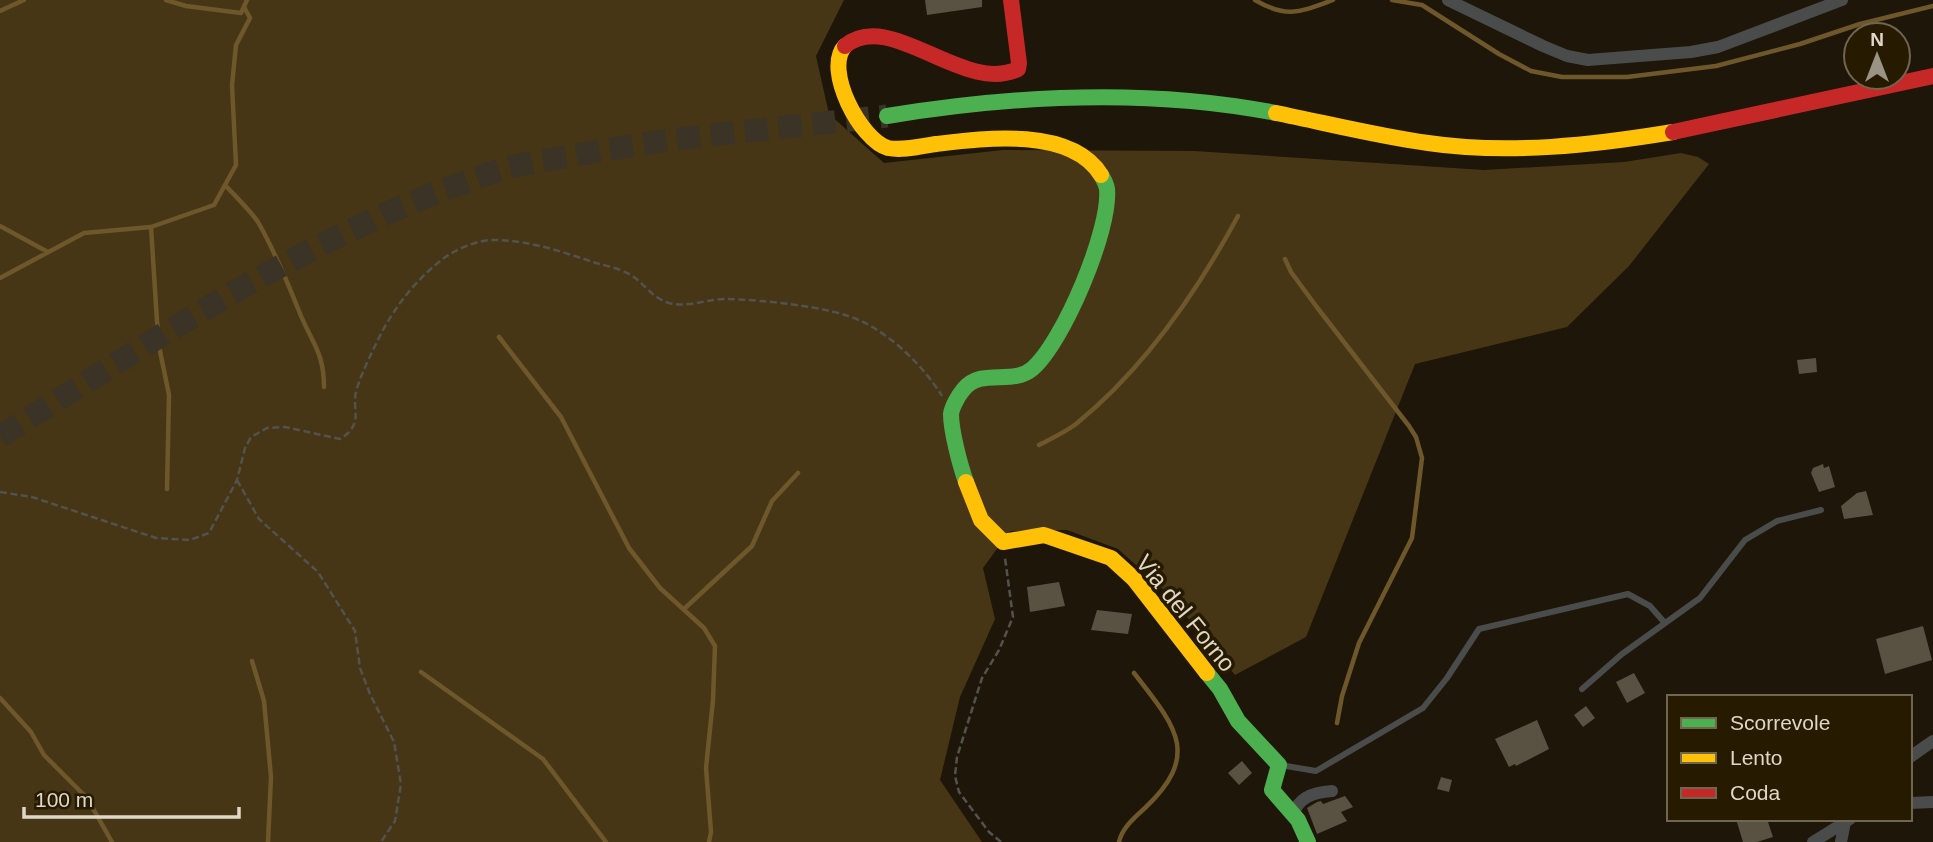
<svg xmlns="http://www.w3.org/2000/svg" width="1933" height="842" font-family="Helvetica,sans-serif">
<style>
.green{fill:#463615}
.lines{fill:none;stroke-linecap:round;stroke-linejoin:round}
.stream{stroke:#6e582b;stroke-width:4.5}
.building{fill:#595141}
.highway-tunnel{stroke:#3b3325;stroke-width:23;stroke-dasharray:23 11;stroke-linecap:butt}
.path{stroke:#52524e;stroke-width:2.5;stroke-dasharray:7 3.5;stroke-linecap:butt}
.lane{stroke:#494c4b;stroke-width:6}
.street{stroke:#494c4b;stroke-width:12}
.fast{stroke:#4caf50;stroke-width:16}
.slow{stroke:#ffc107;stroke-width:16}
.jam{stroke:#c62828;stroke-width:16}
.labels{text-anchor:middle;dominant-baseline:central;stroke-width:7;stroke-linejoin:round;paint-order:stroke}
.street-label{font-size:24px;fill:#dfd8c8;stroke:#261a00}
</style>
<rect width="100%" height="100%" fill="#1e1608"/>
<path class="green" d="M0 0H844L816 56 829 114 884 163 1003 150 1194 151 1484 170 1624 162 1681 153 1698 157 1709 164 1629 266 1567 327 1415 364 1306 637 1235 675 1167 593 1118 549 1067 530 1010 531 983 568 995 619 960 697 940 780 982 842H0Z"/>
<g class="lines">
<path class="stream" d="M166 0 186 6 241 13 247 0
M1255 0C1287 19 1300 12 1333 0
M1392 0 1422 5 1499 54 1531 71 1562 77H1627L1716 66 1800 44 1860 24 1933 6
M0 11 24 0
M225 185C236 197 249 209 258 222 274 250 287 281 299 311 311 342 324 351 324 387
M0 226 46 251
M151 227 157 321 160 351 169 395 167 489
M1285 259 1291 272 1316 306 1409 426 1416 437 1422 458 1412 538 1359 643 1342 696 1337 723
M0 278 84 233 151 227 214 205 236 165 232 85 236 45 250 18 244 7
M499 337 561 417 629 548 660 588 704 628 715 646 713 700 706 768 711 832 709 842
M1039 445C1051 439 1065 432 1076 424 1145 368 1197 292 1238 216
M684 609 752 546 772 501 798 473
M252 661 264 701 271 777 268 842
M421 672 543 759 606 842
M0 698 31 732 44 755 87 798 112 842
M1119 842C1122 828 1135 817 1145 808 1202 754 1175 726 1134 673"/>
</g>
<path class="building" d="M925 0H982V7L927 15Z
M1816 358 1817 372 1799 374 1797 360Z
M1823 464 1824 468 1829 466 1835 487 1819 492 1811 473 1813 468Z
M1866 491 1873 515 1844 519 1841 506 1857 493Z
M1059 582 1065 606 1030 612 1027 587Z
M1097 610 1132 614 1128 634 1091 630Z
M1923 626 1932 660 1885 674 1876 639Z
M1634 673 1645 693 1627 703 1616 682Z
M1586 706 1595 718 1583 727 1574 715Z
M1537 720 1549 749 1516 766 1515 764 1509 767 1495 739Z
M1242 761 1252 773 1239 785 1228 773Z
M1441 777 1452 780 1449 792 1437 789Z
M1345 796 1353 807 1341 812 1347 821 1317 834 1307 808 1317 802 1321 801 1323 804Z
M1736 819H1767L1773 837 1757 842H1743Z"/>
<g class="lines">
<path class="highway-tunnel" d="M0 436C162 336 321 226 504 169 529 161 557 159 582 154 683 135 785 128 887 116"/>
<path class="path" d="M237 480 259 519 318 572 355 631 360 668 370 694 394 742 401 784 395 821 381 842
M0 492 32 497 156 538 190 540 209 533 237 480 245 448 251 437 267 428 285 427 340 439C366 423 350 409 357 388 362 373 369 358 376 344 391 311 415 280 444 258 456 249 478 240 493 240 529 240 563 252 596 263 607 266 621 269 631 275 645 284 652 298 669 303 688 308 706 299 726 299 762 300 829 306 861 321 893 336 924 367 942 396
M1001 842 989 832 959 792 955 776 957 757 982 678 999 650 1013 617 1005 558"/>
<path class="lane" d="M1582 689 1622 654 1700 598 1745 540 1777 521 1821 510
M1280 765 1316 771 1423 708 1447 678 1479 629 1628 594 1650 606 1664 622"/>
<path class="street" d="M1448 0 1543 46 1567 56 1588 60 1691 52 1718 47 1842 0
M1910 757 1933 741
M1910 803 1933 802
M1294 813C1299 796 1316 792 1332 791
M1813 842 1850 819
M1841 842 1845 822"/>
<path class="fast" d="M887 116C1015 95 1148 88 1276 113
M966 482C960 465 951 431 951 414 952 407 958 396 963 390 980 367 1012 386 1032 369 1063 343 1111 229 1107 189 1106 183 1104 180 1101 175
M1207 673 1220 689 1238 721 1279 765 1272 790 1298 820 1308 842"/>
<path class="slow" d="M845 46C823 69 861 141 888 148 903 151 922 146 936 144 985 138 1071 127 1101 175
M1276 113C1326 123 1377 136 1428 143 1509 155 1594 145 1673 132
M966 482 981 520 1003 542 1044 535 1111 558 1134 579 1207 673"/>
<path class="jam" d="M845 46C890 8 964 95 1018 69L1019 63 1011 0
M1673 132 1933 76"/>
</g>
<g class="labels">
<g class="street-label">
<text transform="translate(1186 613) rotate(51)">Via del Forno</text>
</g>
</g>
<rect x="1667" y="695" width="245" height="126" fill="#261a00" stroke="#706650" stroke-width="2"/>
<rect x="1681" y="718" width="35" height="10" fill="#4caf50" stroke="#706650" stroke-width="2"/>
<text x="1730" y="730" font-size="21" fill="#dfd8c8">Scorrevole</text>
<rect x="1681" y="753" width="35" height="10" fill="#ffc107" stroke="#706650" stroke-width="2"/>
<text x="1730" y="765" font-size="21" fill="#dfd8c8">Lento</text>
<rect x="1681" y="788" width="35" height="10" fill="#c62828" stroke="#706650" stroke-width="2"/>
<text x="1730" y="800" font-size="21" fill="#dfd8c8">Coda</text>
<g transform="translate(1877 56)"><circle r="33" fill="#261a00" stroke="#706650" stroke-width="2"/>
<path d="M0-5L12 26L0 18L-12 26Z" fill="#9b9485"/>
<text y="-10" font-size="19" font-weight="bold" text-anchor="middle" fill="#dfd8c8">N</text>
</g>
<path d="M24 807v10h215v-10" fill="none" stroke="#dfd8c8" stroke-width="3.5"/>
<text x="35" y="807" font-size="21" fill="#dfd8c8" stroke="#261a00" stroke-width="5" paint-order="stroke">100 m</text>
</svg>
